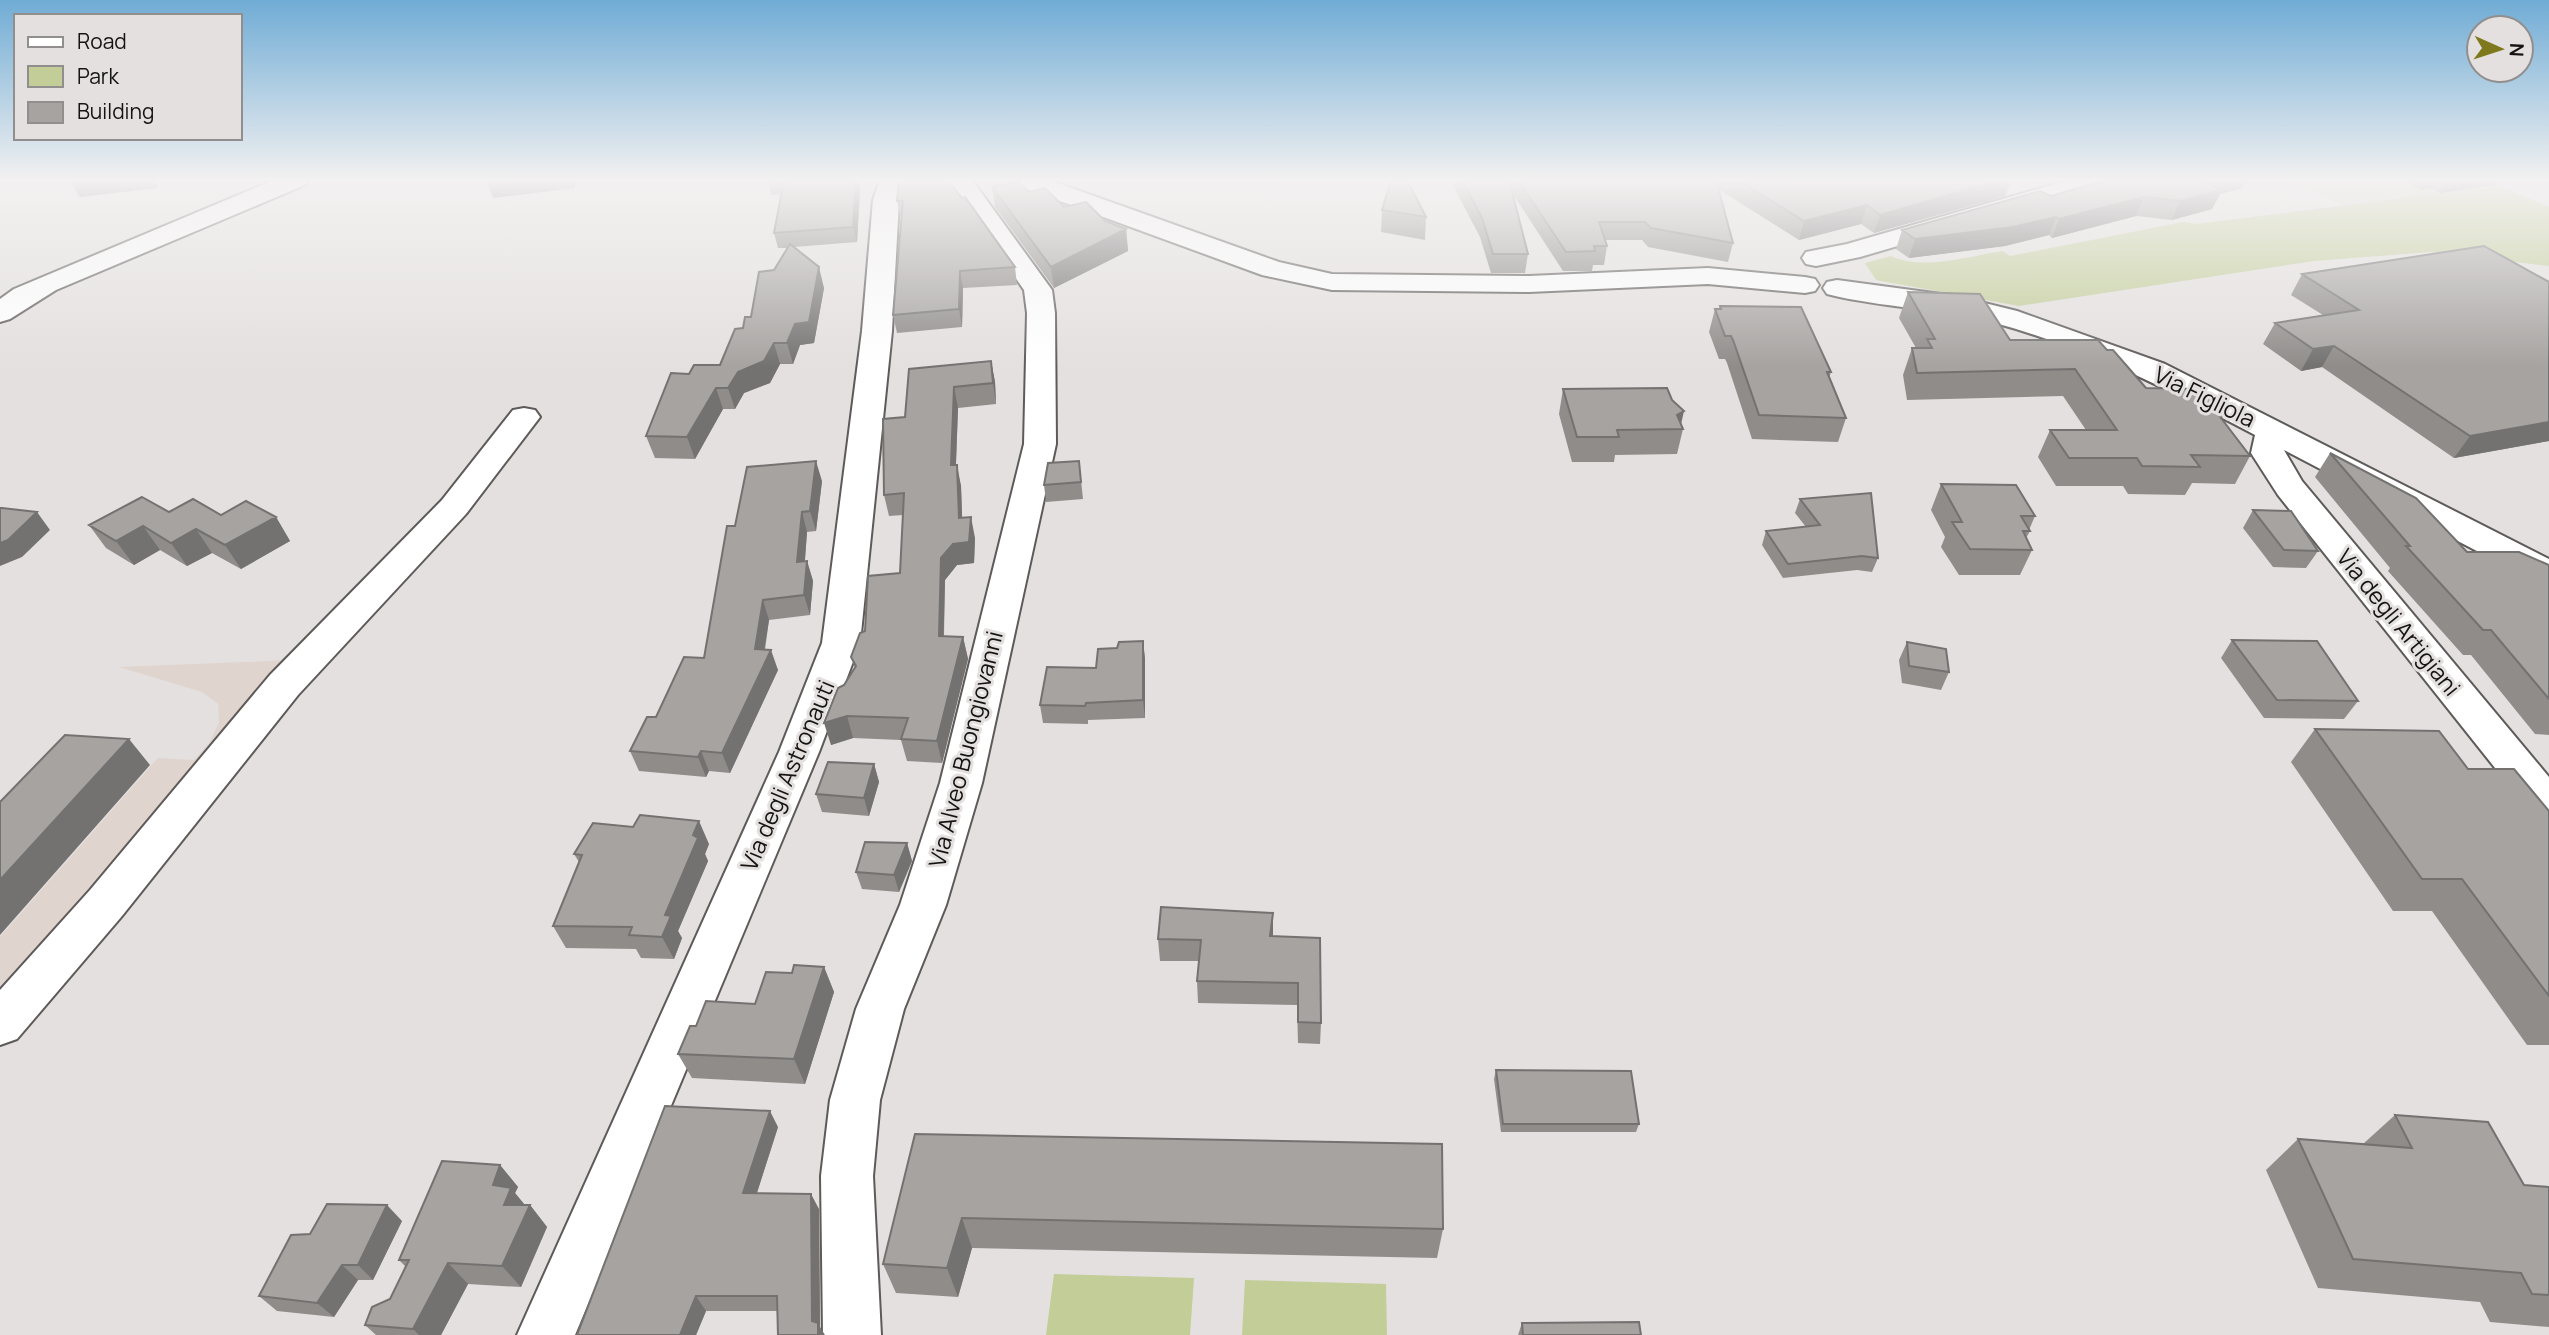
<svg xmlns="http://www.w3.org/2000/svg" width="2549" height="1335" font-family="Manrope,sans-serif">
<style>
.built{fill:#dfd4ce}
.green{fill:#c2cd98}
.lines{fill:none;stroke-linecap:round;stroke-linejoin:round}
.minor-casing{stroke:#5d5a59;stroke-width:4}
.minor{fill:#fff;fill-rule:evenodd}
.wall{fill:#8f8c8a}
.shaded-wall{fill:#747271}
.building{fill:#a6a3a1;stroke:#747271;stroke-width:2}
.labels{text-anchor:middle;dominant-baseline:central;stroke-width:6;stroke-linejoin:round;paint-order:stroke}
.street-label{font-size:23px;fill:#151413;stroke:#e4e0df}
</style>
<rect width="100%" height="100%" fill="#e4e0df"/>
<path class="built" d="M2289 180H2487L2498 186 2345 206Z
M290 660 0 1003V937L158 758 194 760 209 743 219 723 218 704 202 692 119 667Z"/>
<path class="green" d="M2498 186 2549 207V266L2430 252 2314 261 2019 306 1876 280 1865 263 1891 256C1923 271 1969 256 2003 251L2010 256 2183 222 2197 224Z
M1054 1274 1194 1278 1190 1335H1046Z
M1245 1280 1386 1284 1387 1335H1242Z"/>
<g class="lines">
<defs>
<path id="minor" d="M274 180H308L305 185 56 290 10 319 0 322V299L14 289Z
M880 180H905L899 200 892 331 860 643 819 752 575 1335H517L779 752 822 643 862 331 873 200Z
M947 180H972L1052 290 1055 313 1056 444 982 783 946 905 904 1009 880 1100 873 1176 881 1335H823L821 1176 830 1100 856 1009 900 905 940 783 1024 444 1027 313 1024 290Z
M1013 180H1049L1279 262 1332 274 1529 276 1708 268 1805 277 1815 279 1819 285 1815 291 1805 293 1708 284 1529 292 1332 290 1262 275 1016 185Z
M2069 180H2109L2106 185 1860 257 1816 266 1806 264 1802 258 1806 252 1847 244Z
M1837 280 1956 296 2017 311 2165 364 2549 559V586L2536 582 2284 450 2302 481 2549 777V822L2534 817 2278 495 2251 453 2255 435C2172 391 2087 348 1995 323 1940 308 1882 308 1827 294L1823 288 1827 282Z
M524 408 535 410 540 417 466 514 298 695 122 916 17 1039 0 1045V990L90 890 270 675 442 500 513 410Z"/>
</defs>
<use href="#minor" class="minor-casing"/>
<use href="#minor" class="minor"/>
</g>
<path class="wall" d="M768 180H858L860 189 857 242 794 247 824 288 814 343 800 345 793 364H780L770 383 744 393 735 409H723L695 459 655 458 646 436 689 374 720 365 751 317 774 270 788 248H778L774 233 781 194 771 195Z
M1440 180H2011L2005 196 1874 233 1861 224 1799 240 1718 189 1733 243 1728 262 1648 247 1642 240H1605L1607 246 1604 265H1593L1592 271H1563L1513 194 1528 254 1525 273H1491L1480 237 1450 180Z
M2106 180H2248L2242 188 2220 194 2212 209 2172 220 2136 216 2052 238 2049 235 2005 246 1909 258 1896 249 1902 230 2051 196Z
M2403 180H2498L2495 185 2440 193 2432 188 2420 190Z
M898 184 1015 267 1017 285 963 288 962 327 897 333 893 315 902 218H901L897 201Z
M992 187 1029 192 1064 207 1105 221 1126 229 1128 251 1054 288 995 207Z
M1382 210 1426 217 1425 240 1381 232Z
M2302 274 2549 282V441L2454 458 2322 367 2301 371 2263 344 2275 323 2323 315 2291 295Z
M1908 292 2010 340 2107 350 2146 388 2224 414 2222 419 2250 456 2235 484 2192 483 2185 495 2128 494 2123 486H2056L2038 457 2050 430H2086L2063 396 1907 400 1903 375 1912 348H1916L1899 318Z
M1720 306 1831 372 1829 378 1846 418 1838 442 1752 439 1727 363 1725 359H1719L1709 332 1715 309H1719Z
M991 361 995 382 996 404 958 408 956 465 961 486 962 517 975 538 974 563 957 565 945 580 944 636 963 637 968 659 942 763 907 761 901 740 853 738 831 745 844 685 855 668 851 657 865 631 900 573 903 515 889 516 884 495 905 417Z
M1563 389 1681 425 1683 429 1677 454 1615 455 1614 462H1572L1559 414Z
M2330 453 2467 552 2549 565V735L2535 734 2471 655H2463L2388 571 2390 568 2315 477Z
M1079 461 1083 499 1046 502 1044 485Z
M822 481 816 531 807 532 805 561H807L813 581 810 615 769 620 765 650 778 670 730 773 709 771 706 777 639 771 630 751 656 717 704 658Z
M1941 484 2035 516 2029 530 2030 531 2026 538 2032 550 2020 575H1959L1941 547 1945 537 1931 510Z
M1800 499 1878 558 1872 572 1857 570 1783 578 1762 545 1766 531 1806 527 1795 513Z
M2253 510 2318 551 2306 568 2273 567 2243 528Z
M169 512 276 517 290 541 241 569 212 553 187 566 160 550 134 565 106 548 89 525Z
M2232 640 2358 701 2344 719 2264 718 2221 658Z
M1143 641 1145 659V718L1088 720V724L1043 723 1040 705 1096 668 1117 648Z
M1907 642 1949 672 1941 690 1902 683 1899 660Z
M2315 729 2468 769 2549 811V1045H2527L2432 911H2393L2291 762Z
M874 764 879 782 869 816 822 812 816 794Z
M907 843 912 861 899 892 862 889 856 872Z
M709 844 705 854 708 861 678 931 682 938 674 959 641 958 636 949 566 948 553 926 579 862 574 854Z
M1273 936 1321 1023 1320 1044 1298 1043 1297 1005 1198 1003 1197 981 1199 961H1160L1158 939Z
M824 967 834 992 805 1084 692 1078 678 1054 696 1026 755 1004 792 973Z
M1496 1070 1639 1124 1636 1132H1501L1494 1079Z
M2395 1115 2524 1185 2549 1187V1327L2490 1322 2480 1302 2318 1288 2266 1170 2298 1139 2363 1144Z
M778 1127 757 1193 819 1209 820 1327 777 1311H706L696 1335H577Z
M915 1134 1443 1229 1437 1258 972 1248 958 1297 896 1293 883 1264Z
M500 1165 518 1187 515 1193 525 1205H530L547 1227 521 1287 468 1284 441 1335H376L365 1325 390 1299 406 1267 399 1260Z
M402 1221 373 1280H358L334 1317 277 1311 259 1296 310 1234Z
M1522 1323 1641 1335H1518Z"/>
<path class="shaded-wall" d="M85 180H157L158 188 80 197 70 182Z
M528 180H575V188L493 198 488 185Z
M856 180H858L860 189 857 242 853 227Z
M2001 180H2011L2005 196 1874 233 1880 215Z
M2211 180H2248L2242 188 2220 194 2212 209 2172 220 2180 201 2204 182Z
M2426 180H2437L2432 188 2420 190Z
M2448 180H2498L2495 185 2440 193Z
M2144 197 2136 216 2052 238 2059 219Z
M1867 205 1861 224 1799 240 1804 221Z
M2056 217 2049 235 2005 246 1909 258 1915 239Z
M1126 229 1128 251 1054 288 1051 267Z
M819 267 824 288 814 343 800 345 793 364 787 343Z
M960 271 963 288 962 327 959 309Z
M774 343 780 364 770 383 744 393 735 409 728 388 738 372Z
M2334 346 2322 367 2301 371 2313 349Z
M991 361 995 382 996 404 993 383Z
M954 387 958 408 955 487 951 465Z
M716 388 723 409 695 459 687 437Z
M1684 411 1680 429 1677 415Z
M2549 422V441L2454 458 2470 436Z
M816 461 822 481 816 531 810 511Z
M957 465 961 486 963 539 959 518Z
M37 512 50 530 22 557 0 566V543Z
M802 512 807 532 803 582 797 562Z
M276 517 290 541 241 569 225 545Z
M971 517 975 538 974 563 957 565 945 580 943 658 939 636 941 558Z
M143 526 160 550 134 565 116 541Z
M196 529 212 553 187 566 171 543Z
M807 561 813 581 810 615 804 595Z
M763 600 769 620 761 669 755 649Z
M963 637 968 659 942 763 937 741Z
M1143 641 1145 659V718L1143 700Z
M771 650 778 670 730 773 722 753Z
M847 716 853 738 831 745 824 723Z
M129 739 150 765 0 935V880Z
M701 751 709 771 706 777 698 757Z
M874 764 879 782 869 816 864 798Z
M699 821 709 844 705 854 708 861 678 931 682 938 674 959 662 937 665 915 693 835Z
M907 843 912 861 899 892 894 875Z
M1273 913V935L1270 958V936Z
M824 967 834 992 805 1084 794 1059Z
M770 1111 778 1127 752 1208 743 1193Z
M500 1165 518 1187 515 1193 528 1209 530 1205 547 1227 521 1287 502 1266 504 1205 493 1185Z
M811 1194 819 1209 820 1327 825 1335H818L812 1321Z
M387 1205 402 1221 373 1280 358 1265Z
M962 1218 972 1248 958 1297 947 1268Z
M448 1263 468 1284 441 1335H419L413 1329Z
M342 1265 358 1280 334 1317 317 1303Z
M696 1296 706 1311 696 1335H680Z"/>
<path class="building" d="M489 180H528L488 185Z
M784 180H856L853 227 774 233Z
M899 180H948L962 198 965 197 1015 267 960 271 959 309 893 315 903 201H897Z
M1391 180H1407L1426 217 1382 210Z
M1462 180H1509L1528 254H1493L1482 218Z
M1518 180H1716L1733 243 1651 228 1645 222H1599L1607 246H1594L1595 251 1566 252Z
M1738 180H2001L1880 215 1867 205 1804 221Z
M2106 180H2211L2204 182 2221 190 2180 201 2144 197 2059 219 2056 217 2013 227 1915 239 1902 230 2040 191 2051 196Z
M1018 181 1029 192 1045 188 1064 207 1086 202 1105 221 1126 229 1051 267 992 187Z
M790 244 819 267 809 322 795 324 787 343H774L764 361 738 372 728 388H716L687 437 646 436 671 373 689 374 694 365H720L735 329 743 328 745 317H751L759 272 774 270Z
M2484 246 2549 282V422L2470 436 2334 346 2313 349 2275 323 2359 310 2302 274Z
M1908 292 1980 294 2010 340H2098L2107 350H2113L2146 388 2203 389 2224 414H2218L2250 456 2191 455 2200 467 2142 466 2137 458H2069L2050 430H2117L2075 369 1917 373 1912 348H1932L1927 339H1935Z
M1720 306 1801 307 1831 372H1827L1846 418 1759 415 1733 340 1731 336H1725L1715 309H1721Z
M991 361 993 383 954 387 951 465H957L959 518 971 517 969 542 953 544 941 558 939 636 963 637 937 741 901 739 908 718 847 716 824 723 838 688 844 685 856 666 851 657 860 633 865 631 868 576 900 573 904 493 884 495 883 419 905 417 909 369Z
M1667 388 1672 400 1684 411 1677 415 1683 429 1617 430 1619 437H1577L1563 389Z
M2330 453 2416 498 2467 552H2519L2549 565V699L2491 630H2483L2406 546H2410Z
M816 461 810 511 802 512 797 562 807 561 804 595 763 600 755 649 771 650 722 753 701 751 698 757 630 751 647 717H656L684 657 704 658 727 526H735L747 467Z
M1079 461 1081 482 1044 485 1048 463Z
M1941 484 2016 485 2035 516H2021L2030 531H2023L2032 550 1970 549 1952 522H1962Z
M1871 493 1878 558 1862 556 1788 564 1766 531 1820 525 1800 499Z
M142 497 169 512 193 499 221 515 246 501 276 517 225 545 196 529 171 543 143 526 116 541 89 525Z
M0 508H2L37 512 8 540 0 543Z
M2253 510 2291 511 2318 551 2284 550Z
M2232 640 2317 641 2358 701 2277 700Z
M1143 641V700L1086 703 1085 706 1040 705 1047 667 1096 668 1098 649 1117 648 1119 642Z
M1907 642 1946 649 1949 672 1909 666Z
M2315 729 2439 731 2468 769H2514L2549 811V996L2462 879H2422Z
M65 735 129 739 0 880V802Z
M828 762 874 764 864 798 816 794Z
M640 815 699 821 693 835 698 838 665 915 671 916 662 937 629 935 632 927 553 926 582 855 574 854 593 823 633 827Z
M865 842 907 843 894 875 856 872Z
M1161 907 1273 913 1270 936 1320 938 1321 1023 1298 1022V983L1197 981 1201 940 1158 939Z
M794 965 824 967 794 1059 678 1054 690 1026H696L706 1001 755 1004 766 972 792 973Z
M1496 1070 1631 1071 1639 1124H1503Z
M665 1106 770 1111 743 1193 811 1194 812 1321 818 1323V1335H778L777 1296H696L680 1335H577Z
M2395 1115 2488 1122 2524 1185 2549 1187V1295L2532 1294 2521 1273 2353 1259 2298 1139 2412 1148Z
M915 1134 1442 1144 1443 1229 962 1218 947 1268 883 1264Z
M442 1161 500 1165 493 1185 511 1188 504 1205H530L502 1266 448 1263 413 1329 365 1325 372 1307 390 1299 409 1260H399Z
M327 1204 387 1205 358 1265H342L317 1303 259 1296 291 1235 310 1234Z
M1639 1322 1641 1335H1523L1522 1323Z"/>
<linearGradient id="sky" x2="0" y2="1"><stop stop-color="#70acd5"/><stop offset="0.49" stop-color="#f3f1f1"/><stop offset="1" stop-color="#f3f1f1" stop-opacity="0"/></linearGradient>
<rect width="2549" height="367" fill="url(#sky)"/>
<g class="labels">
<g class="street-label">
<text transform="translate(2205 396) rotate(26)">Via Figliola</text>
<text transform="translate(2399 622) rotate(51)">Via degli Artigiani</text>
<text transform="translate(965 749) rotate(-76)">Via Alveo Buongiovanni</text>
<text transform="translate(787 775) rotate(-67)">Via degli Astronauti</text>
</g>
</g>
<rect x="14" y="14" width="228" height="126" fill="#e4e0df" stroke="#918e8d" stroke-width="2"/>
<rect x="28" y="37" width="35" height="10" fill="#ffffff" stroke="#918e8d" stroke-width="2"/>
<text x="77" y="49" font-size="21" fill="#151413">Road</text>
<rect x="28" y="66" width="35" height="21" fill="#c2cd98" stroke="#918e8d" stroke-width="2"/>
<text x="77" y="84" font-size="21" fill="#151413">Park</text>
<rect x="28" y="102" width="35" height="21" fill="#a6a3a1" stroke="#918e8d" stroke-width="2"/>
<text x="77" y="119" font-size="21" fill="#151413">Building</text>
<g transform="translate(2500 49) rotate(93)"><circle r="33" fill="#e4e0df" stroke="#918e8d" stroke-width="2"/>
<path d="M0-5L12 26L0 18L-12 26Z" fill="#7f791e"/>
<text y="-10" font-size="19" font-weight="bold" text-anchor="middle" fill="#151413">N</text>
</g>
</svg>
